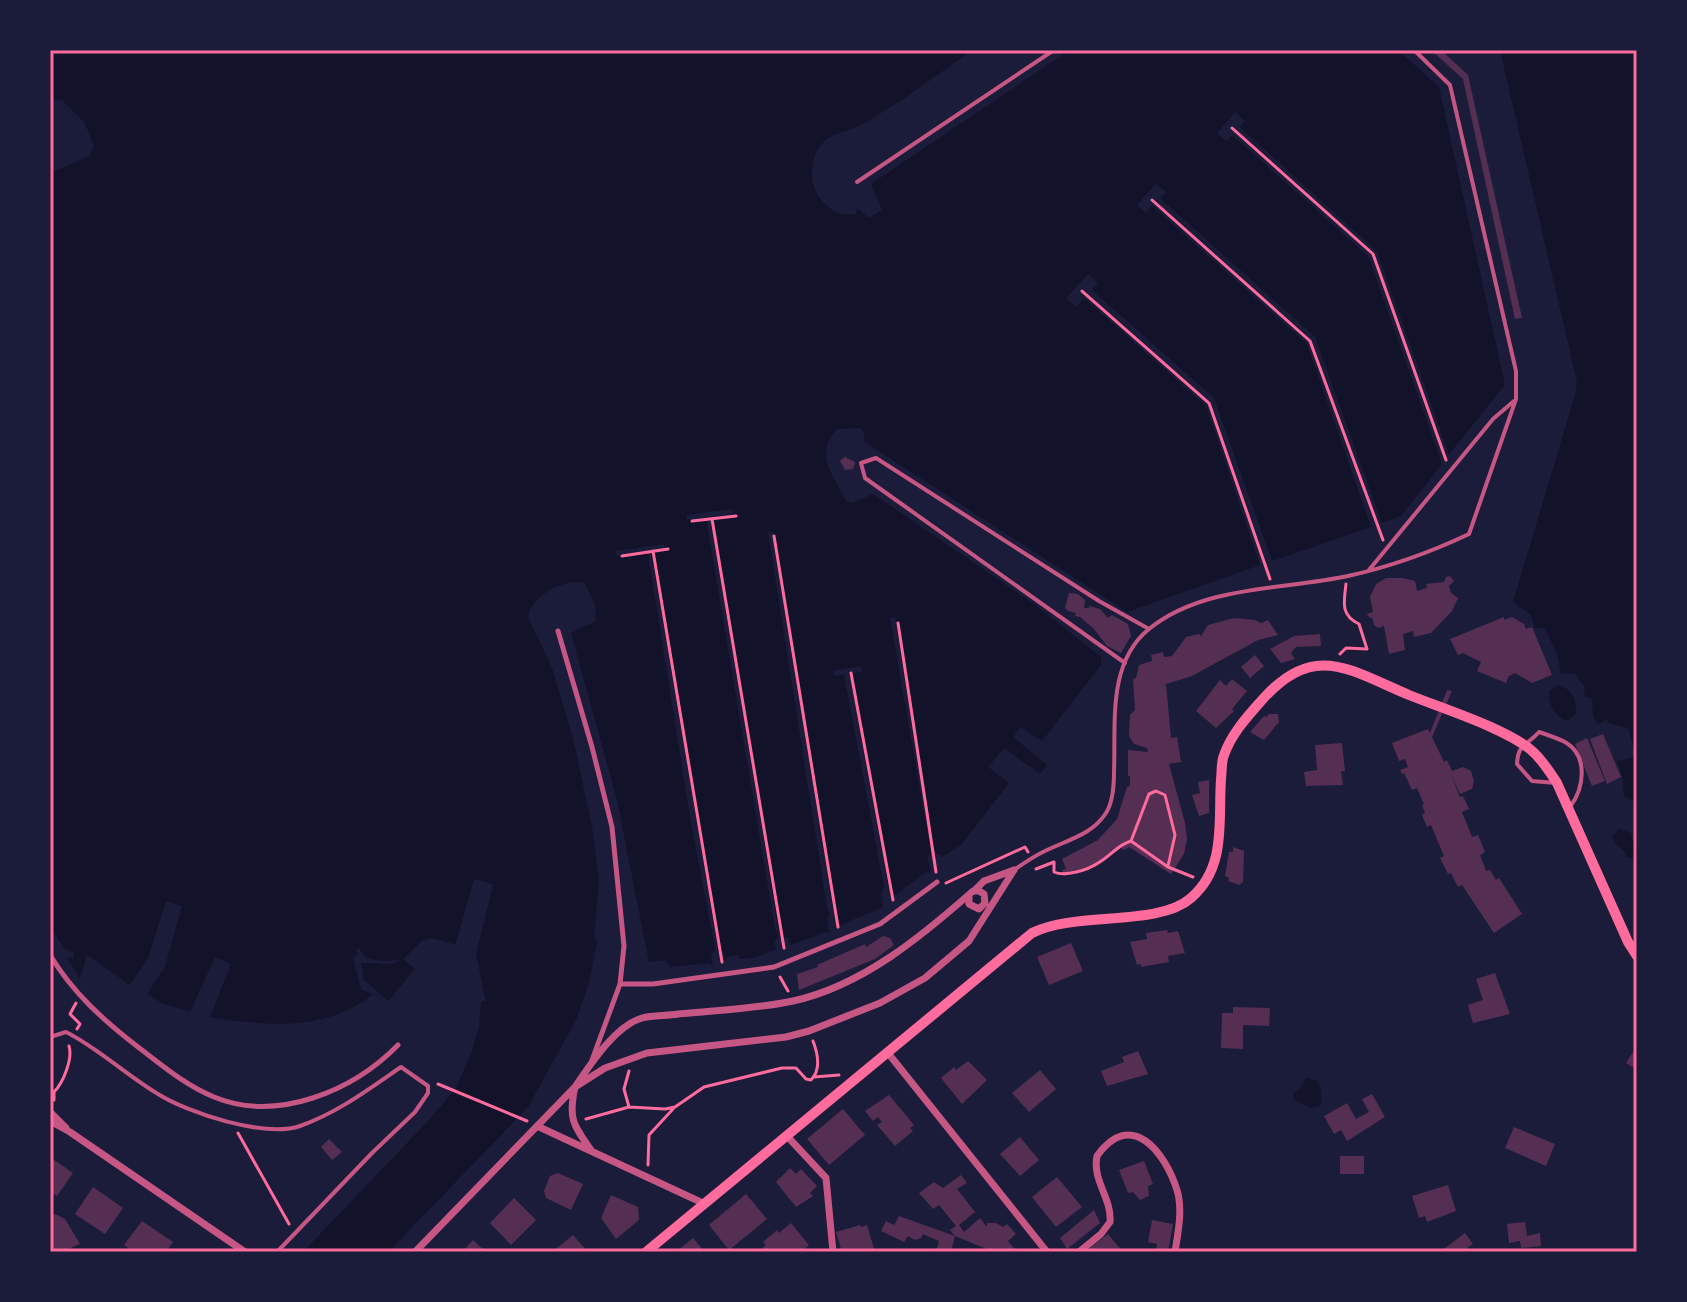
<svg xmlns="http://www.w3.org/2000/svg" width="1687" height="1302" font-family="'Alegreya Sans',sans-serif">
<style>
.water{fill:#12122b}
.pier{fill:#1b1b3a}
.building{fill:#542f53}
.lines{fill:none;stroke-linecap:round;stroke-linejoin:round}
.path{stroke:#ff6b9d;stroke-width:3}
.service{stroke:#c65784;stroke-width:4}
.pedestrian{stroke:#c65784;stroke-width:5}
.minor{stroke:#c65784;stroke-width:7}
.secondary{stroke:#ff6b9d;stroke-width:10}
.neatline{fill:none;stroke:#ff6b9d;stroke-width:3}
</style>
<rect width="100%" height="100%" fill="#1b1b3a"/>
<path class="water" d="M50 50H973C936 75 899 104 859 126 846 132 830 133 821 145 808 162 809 187 823 202 833 212 843 217 856 214L857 208 869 218 882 210 871 184 1070 50H1398L1439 87 1505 385 1449 454 1377 251 1240 127 1245 121 1235 112 1217 133 1226 141 1232 135 1368 256 1442 464 1401 516 1382 523 1315 337 1160 198 1166 192 1156 183 1137 205 1146 213 1152 206 1307 344 1371 527 1272 561 1214 398 1092 290 1098 283 1088 274 1066 298 1076 307 1084 298 1206 406 1260 565 1127 612 863 441 865 433 861 428 837 429C813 453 834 478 847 502L852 503 873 494 1034 604 1101 657V665L1042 741 1021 727 1013 737 1047 765 1040 774 1004 748 988 767 1009 783 961 845 942 857 941 854 937 855 934 848 895 617 890 618 931 853 927 857 931 870 929 873 926 872 895 895 888 886 851 674 862 672 861 666 833 671 834 676 844 675 884 887 881 893 883 906 881 908 840 925 833 909 773 532H768L827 908 830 915 827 920 829 933 825 932 791 945 788 937 781 938 778 928 712 517 732 514V509L686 515 687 520 706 518 775 928 779 938 774 940 776 950 752 958 739 959 738 955 727 957 725 961 724 952H718L717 944 668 645 651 554 650 551 665 548 664 544 615 551 616 556 647 551 648 554 690 817 714 944 715 951 711 954 713 966 709 963 671 967 665 960 649 962 617 800 571 633 596 621 595 605 585 583C565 577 531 596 528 617L552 668 573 738 592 827 599 881 594 938 597 941 589 983 576 1020 528 1107 388 1252H303L430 1119 456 1088 471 1054 479 1027 481 1002 486 1001 476 954 493 886 475 880 457 945 432 938 423 940 403 959 415 969 388 1001 364 980 361 963 392 964 401 960 382 961 366 958 359 948 356 950 358 954 353 957 361 989 373 994C326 1032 266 1026 210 1017L231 964 215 957 190 1012 162 1003 147 994 165 967 182 906 166 901 148 958 130 985 87 955 80 979 67 958H73L74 953 64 948 50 926V173L89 156 94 147 85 123 62 100H53L50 104Z
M1500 50H1637V803L1624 796 1622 775 1617 761 1636 757 1628 728 1608 723 1607 719 1598 724 1593 716 1592 699 1584 696 1585 687 1575 674 1561 673 1557 654 1545 628H1535L1531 615 1513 602 1575 395 1577 382Z
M1559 685C1572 690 1577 699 1576 714L1566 721C1553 714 1549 705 1549 691Z
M1619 829 1631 833 1636 853 1633 858H1628C1625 848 1615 847 1612 837Z
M1306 1078 1318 1081C1321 1088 1323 1100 1320 1106L1310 1108 1294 1100 1293 1094 1300 1089Z"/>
<path class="pier" d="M474 879 493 884 475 953 472 952 488 889 477 885 461 946H455Z"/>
<path class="building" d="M1431 50H1441L1468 75 1522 318 1515 319 1463 79Z
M845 457 855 462 853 469 845 470 840 461Z
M1450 576 1454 581 1449 586 1451 593 1458 598 1452 611 1431 633 1414 637 1413 631 1403 634 1405 650 1389 654 1384 626 1378 628 1374 625 1373 619 1368 616 1367 614 1373 612 1370 597 1376 584 1386 578H1402L1415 581 1417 591 1427 588 1426 584 1444 582 1446 577Z
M1069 593 1078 594 1085 600 1084 608H1089V606L1100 609 1108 618 1112 615 1128 624 1131 636 1121 653 1107 646 1094 629 1080 617 1075 616 1076 613 1068 611 1065 608Z
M1504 617V620L1512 617 1524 624 1526 629 1532 627 1552 675 1532 683 1515 673 1509 676 1506 683 1477 671 1481 662 1463 653 1458 655 1450 639Z
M1234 618 1255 620 1261 623 1268 620 1278 635 1258 640 1192 676 1166 684 1171 738 1177 737 1181 762 1169 764 1185 823 1187 839 1184 854 1171 874 1129 847 1124 850 1121 848 1097 866 1064 876 1062 870 1066 869 1062 859 1098 840 1117 819 1127 787 1130 786V777L1128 775V750L1148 752 1147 748 1134 744 1129 736 1130 715 1135 710 1133 679 1136 678 1139 665 1152 661 1151 655 1163 652 1164 657 1172 656 1186 637 1199 634 1201 636 1208 625Z
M1320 634 1321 646 1296 647 1291 653 1295 659 1281 663 1270 649 1294 636Z
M1255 655 1264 666 1250 678 1241 667Z
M1232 679 1247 691 1232 709 1234 711 1216 728 1196 711 1220 680 1226 686Z
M1447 690 1452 691 1432 737 1444 762 1447 760 1452 771 1463 767 1471 771 1474 781 1472 789 1460 794 1451 774 1460 797 1463 796 1469 809 1462 812 1472 837 1478 835 1485 852 1480 855 1486 871 1490 870 1496 880 1499 878 1522 914 1494 933 1462 885 1458 887 1451 873 1448 874 1440 858 1444 856 1431 825 1427 827 1422 815 1425 813 1422 805 1424 804 1417 788 1412 790 1404 773 1402 774 1400 770 1408 767 1405 759 1399 761 1392 743 1428 729 1430 733Z
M1269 714H1278L1279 722 1264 740 1250 732 1264 716 1266 717Z
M1603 734 1621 777 1607 784 1590 739Z
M1587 738 1605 781 1592 786 1575 744Z
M1342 743 1345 771H1341L1343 785 1306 786 1304 772 1317 770 1315 745Z
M1209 780V813L1199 816 1192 795 1200 793 1198 782Z
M1233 847 1244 851 1243 882 1239 885 1228 881 1229 878 1225 876 1229 852H1233Z
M1167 930 1168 933 1178 931 1185 953 1168 956 1169 962 1141 967V964L1137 965 1130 942 1147 939 1146 933Z
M883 936 890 938 894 945 875 959 799 990 797 974 818 967 817 965 865 944 866 947Z
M1071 943 1083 971 1049 985 1037 957Z
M1495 973 1510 1014 1473 1023 1468 1005 1483 1000 1476 979Z
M1233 1007 1270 1008 1269 1026 1243 1025V1049L1221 1048 1222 1013H1233Z
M1637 1046V1070L1626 1063Z
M1138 1051 1148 1074 1107 1086 1101 1071 1124 1062 1122 1057Z
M968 1061 987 1080 962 1104 941 1078 954 1067 956 1070Z
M1040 1070 1056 1089 1029 1112 1012 1093Z
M1372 1094 1385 1117 1347 1141 1341 1130 1334 1134 1324 1116 1347 1103 1356 1119 1369 1112 1362 1099Z
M889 1095 914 1125 910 1128 913 1131 895 1146 877 1125 882 1122 878 1117 873 1121 865 1111Z
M843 1109 865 1135 829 1165 807 1139Z
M1514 1127 1555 1144 1546 1166 1505 1148Z
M1020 1137 1039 1160 1020 1176 1000 1154Z
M329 1139 342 1152 332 1160 321 1147Z
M1340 1156H1364V1174H1340Z
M50 1157 73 1173 57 1196 50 1192Z
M1144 1161 1153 1184 1148 1186 1149 1196 1140 1200 1133 1192 1128 1193 1119 1170Z
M790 1168 796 1174 801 1169 817 1186 810 1193 813 1196 796 1207 776 1182Z
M558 1173 583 1184 571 1210 546 1198 544 1191 550 1176Z
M961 1175 967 1183 957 1189 975 1212 959 1225 964 1232 980 1218 987 1227V1223H996L1003 1227 1007 1224 1016 1234 1008 1241 1017 1252H994L955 1236 950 1230 956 1226 939 1205 933 1209 919 1193 934 1182 943 1188Z
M1057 1177 1082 1207 1056 1227 1032 1197Z
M1448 1185 1456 1211 1427 1222 1425 1216 1419 1218 1412 1196Z
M93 1187 123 1208 105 1234 75 1214Z
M746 1194 767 1219 729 1250 709 1225Z
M611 1195 638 1207 639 1220 616 1239 601 1218Z
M514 1198 536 1220 511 1245 490 1223Z
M1094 1210 1100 1223 1067 1249 1060 1238Z
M55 1214 65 1219 80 1244 61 1252H50V1218Z
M899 1216 955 1236 951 1252H936L939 1241 923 1234 921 1238 915 1240 908 1236 904 1242 881 1231 886 1221 894 1225Z
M1152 1220 1173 1224 1168 1252 1156 1250 1157 1244 1148 1242Z
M142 1221 173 1242 166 1252H134L124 1245Z
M1525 1222 1527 1236 1540 1233 1541 1246 1521 1248 1520 1241 1509 1243 1507 1224Z
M791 1223 809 1245 801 1252H758L766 1245 763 1242 777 1230 779 1233Z
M860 1225 861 1227 867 1225 875 1252H842L836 1232Z
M1465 1233 1473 1244 1461 1252H1440Z
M1108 1234 1123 1252H1085Z
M573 1235 588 1252H552Z
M693 1238 705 1252H676Z
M473 1240 486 1252H462Z"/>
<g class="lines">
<path class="path" d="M1232 128 1373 254 1446 460
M1152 200 1310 341 1383 540
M1082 291 1209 403 1270 579
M712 519 784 948
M692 521 736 516
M774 536 838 927
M653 551 722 962
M622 556 668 549
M898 623 936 872
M1340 654 1346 648 1367 649 1359 624C1340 615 1344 602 1346 584
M851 673 893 900
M1131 841 1149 794 1156 791 1165 795 1175 835 1168 866
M1036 869 1054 862V872C1065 877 1088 870 1098 863 1111 856 1117 845 1131 841L1168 867 1193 877
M946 883 1025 847 1028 852
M780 977 788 991
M76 1003 70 1014 80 1024 77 1029
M629 1071 624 1089 629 1107 665 1109 675 1107 704 1087 782 1068H796L806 1079 811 1080C821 1070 818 1054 813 1041
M814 1077 839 1075
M438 1084 527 1121
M54 1100V1092C63 1083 73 1059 69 1046
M586 1119 629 1107
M238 1133 289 1224
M648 1165 649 1135 673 1109"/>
<path class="service" d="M857 182 1054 50
M1369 570 1493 419 1514 401
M1125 663 865 478 861 463 876 458 1099 601 1149 629
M1556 783 1532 781 1517 764C1518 743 1527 746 1539 732 1548 735 1557 738 1565 742 1589 756 1584 788 1570 807
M1014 870C1024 863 1034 856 1045 851 1067 840 1092 835 1106 813 1113 802 1114 784 1114 772 1116 723 1107 663 1149 629 1203 585 1283 590 1348 576 1389 567 1431 552 1469 534L1516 399V371L1450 85 1414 50
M50 1037 66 1032C98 1048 126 1075 158 1094 188 1113 265 1138 300 1126 337 1113 369 1089 401 1067L428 1086V1093L415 1112 372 1153 277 1252"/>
<path class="pedestrian" d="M558 631 592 747 612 827 624 946 620 984 592 1060
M50 955C73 993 103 1020 138 1047 163 1066 185 1085 214 1097 277 1123 353 1091 398 1045
M620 984H653L774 967 880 924 937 882"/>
<path class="minor" d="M974 891 984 881 1014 870
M888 1053 1047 1252
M50 1112 66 1128
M50 1121 70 1132 245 1252
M537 1126 705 1204
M787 1136 826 1178 833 1252
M591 1150C573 1125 568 1118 575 1087L605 1068 647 1053 786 1037 809 1031 880 1003 925 978 969 941 1014 870
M415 1252 575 1087C590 1065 615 1026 642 1018 653 1015 667 1016 678 1014 716 1010 756 1009 793 1001 862 986 922 936 973 891H979L984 894 985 903 979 909 969 904V895
M1079 1252 1101 1234 1110 1222C1112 1198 1092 1181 1097 1156 1131 1108 1165 1152 1177 1190 1183 1210 1178 1232 1175 1252"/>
<path class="secondary" d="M646 1252 1032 933C1076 911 1158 927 1191 898 1227 867 1218 821 1221 779 1222 771 1221 762 1224 755 1232 733 1247 717 1262 700 1314 641 1349 670 1409 695 1441 708 1505 728 1531 750 1542 759 1549 771 1557 783L1628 942 1637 956"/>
</g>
<rect width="1687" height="1302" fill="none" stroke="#1b1b3a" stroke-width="104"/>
<rect x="52" y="52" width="1583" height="1198" class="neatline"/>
</svg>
